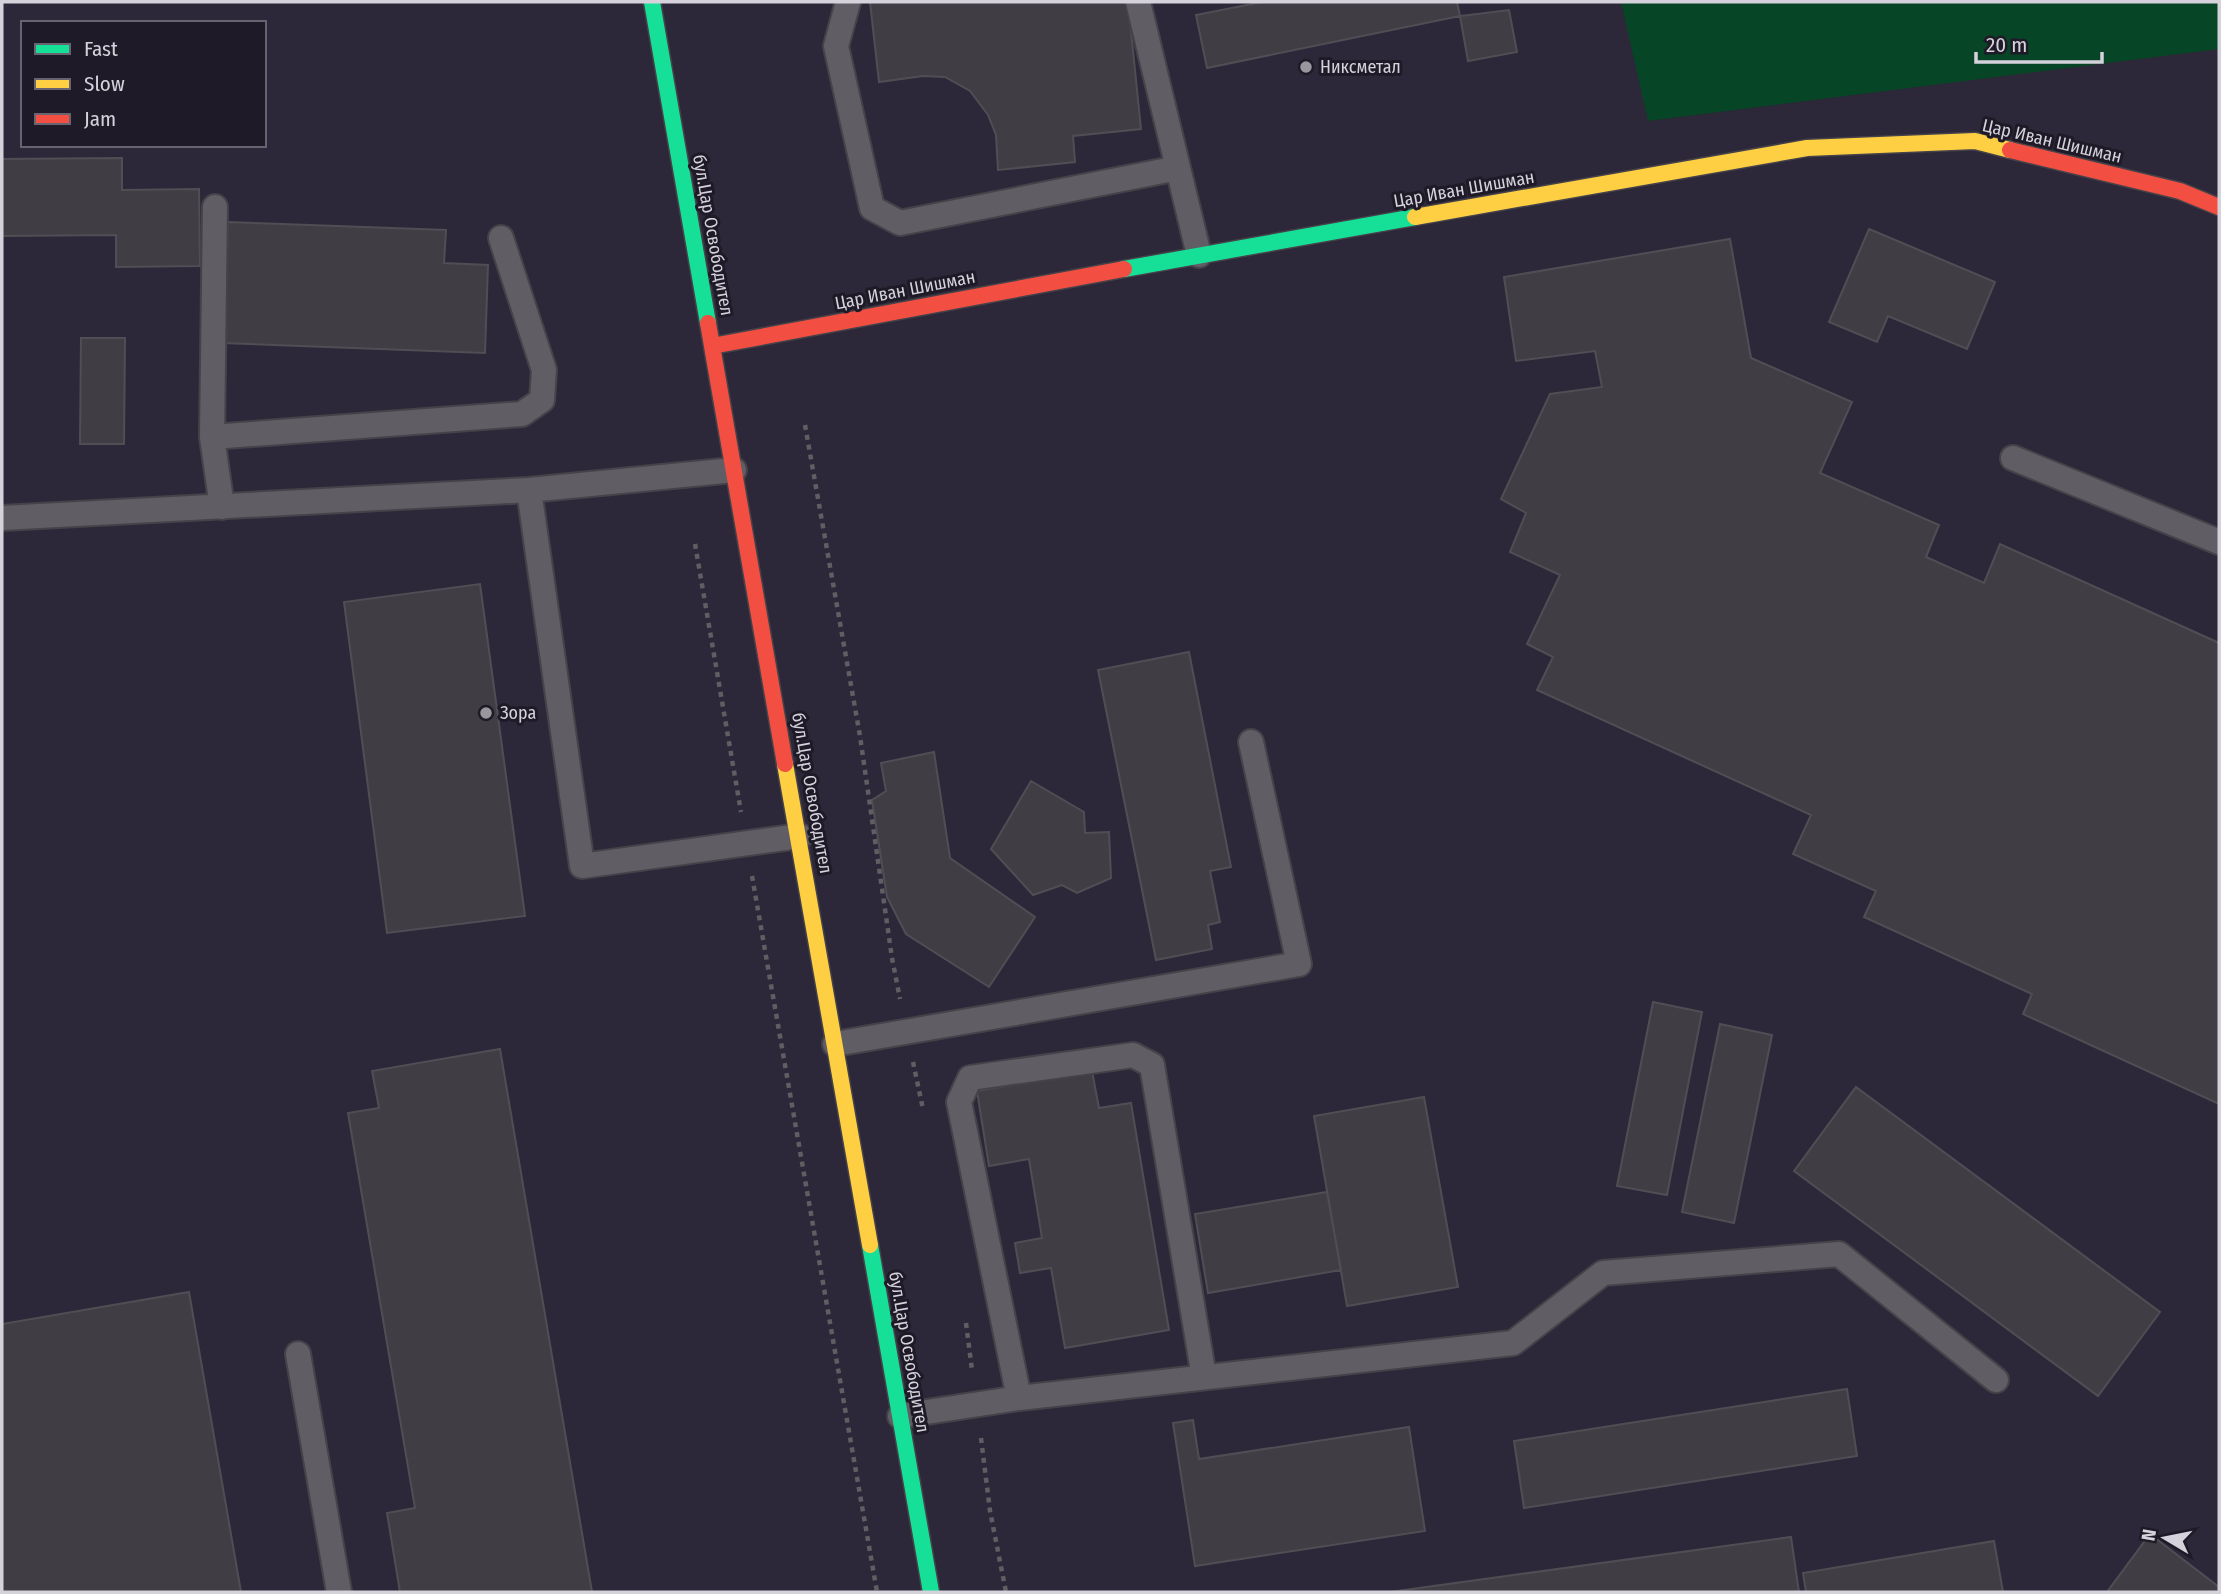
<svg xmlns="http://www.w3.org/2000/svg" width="2221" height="1594" font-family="'Fira Sans Condensed',sans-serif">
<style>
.built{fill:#2d2839;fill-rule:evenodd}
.green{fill:#064526}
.building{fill:#403e44;stroke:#504e54;stroke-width:2}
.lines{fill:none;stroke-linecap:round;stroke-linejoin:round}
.lane-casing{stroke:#454249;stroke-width:28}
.fast-casing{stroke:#454249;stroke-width:19}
.slow-casing{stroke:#454249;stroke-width:19}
.jam-casing{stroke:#454249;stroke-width:19}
.path{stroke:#5f5e63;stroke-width:4.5;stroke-dasharray:5 5;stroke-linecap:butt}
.lane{stroke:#605e64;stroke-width:24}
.fast{stroke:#16e098;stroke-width:16}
.slow{stroke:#ffcf43;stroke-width:16}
.jam{stroke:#f24e42;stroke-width:16}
.poi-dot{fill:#99969e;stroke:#1e1a27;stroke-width:2.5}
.labels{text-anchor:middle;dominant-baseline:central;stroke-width:6;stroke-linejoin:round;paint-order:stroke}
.poi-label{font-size:18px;fill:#d5d2db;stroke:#1e1a27;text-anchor:start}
.street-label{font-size:18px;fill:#d5d2db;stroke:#1e1a27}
</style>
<rect width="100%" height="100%" fill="#29262e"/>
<path class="built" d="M2 2H1621L1649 121 2219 49V1592H2ZM23 23H264V145H23Z"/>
<path class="green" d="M1621 2H2219V49L1648 121Z"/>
<path class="building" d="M870 2H1128L1141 129 1073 136 1075 162 998 170 996 135 988 115 970 91 945 77 923 76 879 82Z
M1262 2H1457L1460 16 1207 68 1196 15Z
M1509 10 1517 52 1468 61 1460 16Z
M122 158V190L199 189 200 266 116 267V235L2 236V159Z
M228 222 446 230 444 263 488 265 485 353 224 343Z
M1869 229 1995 282 1967 349 1888 316 1877 342 1829 322Z
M1730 239 1751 358 1852 402 1820 473 1939 525 1926 557 1984 583 2000 544 2219 643V1104L2023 1014 2032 994 1864 917 1876 891 1793 854 1811 815 1537 690 1553 657 1527 644 1560 575 1510 552 1526 513 1501 499 1550 394 1602 387 1595 351 1516 361 1504 277Z
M81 338H125L124 444H80Z
M480 584 525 916 387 933 344 602Z
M1189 652 1231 867 1210 871 1220 922 1208 925 1212 949 1156 960 1098 670Z
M934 752 950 858 1035 917 989 987 906 934 887 897 872 800 886 791 881 763Z
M1031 781 1084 812 1085 833 1109 832 1111 878 1077 893 1062 885 1033 895 991 849Z
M1653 1002 1702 1012 1667 1195 1617 1186Z
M1720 1024 1772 1035 1734 1223 1682 1212Z
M500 1049 592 1592H400L387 1513 415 1508 348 1113 379 1108 372 1071Z
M1092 1071 1099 1108 1131 1103 1169 1330 1065 1348 1051 1268 1020 1273 1015 1243 1042 1238 1029 1159 989 1166 977 1091Z
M1856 1087 2160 1312 2098 1396 1794 1171Z
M1424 1097 1458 1287 1347 1306 1314 1116Z
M1327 1192 1341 1270 1208 1293 1195 1214Z
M189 1292 241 1592H2V1324Z
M1847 1389 1857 1456 1524 1508 1514 1441Z
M1193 1420 1199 1459 1409 1427 1425 1531 1195 1566 1173 1423Z
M2150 1534 2219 1587V1592H2107Z
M1791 1537 1799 1592H1390Z
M1994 1541 2003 1592H1806L1803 1573Z"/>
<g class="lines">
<defs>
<path id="lane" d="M848 2 836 46 872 208 900 223 1178 168
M1138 2 1199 255
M215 207 212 437 222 507
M212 437 522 414 542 400 544 370 501 238
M2013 458 2219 542
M529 490 582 866 800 836
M2 518 529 490 734 470
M835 1044 1299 964 1251 742
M298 1354 339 1592
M1019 1398 959 1102 970 1078 1133 1055 1152 1065 1204 1377
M900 1416 1019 1398 1513 1343 1603 1273 1839 1254 1996 1380"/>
<path id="fast" d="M652 2 708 323
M1124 269 1415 217
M870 1245 931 1592"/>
<path id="slow" d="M1415 217 1807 148 1975 141 2010 150
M785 764 870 1245"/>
<path id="jam" d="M2010 150 2180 191 2219 207
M708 323 712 346 1124 269
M712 346 785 764"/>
</defs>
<use href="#lane" class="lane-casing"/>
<use href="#fast" class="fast-casing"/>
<use href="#slow" class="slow-casing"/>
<use href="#jam" class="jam-casing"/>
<path class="path" d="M805 425 860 736 892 958 900 999
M695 544 741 812
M752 876 877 1592
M913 1062 923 1109
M966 1323 972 1370
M981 1438 990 1511 1006 1592"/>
<use href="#lane" class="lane"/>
<use href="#fast" class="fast"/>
<use href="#slow" class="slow"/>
<use href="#jam" class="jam"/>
</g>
<g class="poi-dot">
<circle cx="1306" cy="67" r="7"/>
<circle cx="486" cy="713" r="7"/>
</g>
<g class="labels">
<g class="poi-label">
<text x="1320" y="67">Никсметал</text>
<text x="500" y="713">Зора</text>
</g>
<g class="street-label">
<text transform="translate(2052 141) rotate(13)">Цар Иван Шишман</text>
<text transform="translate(1464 189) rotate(-10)">Цар Иван Шишман</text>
<text transform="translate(713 235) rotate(80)">бул.Цар Освободител</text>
<text transform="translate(905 290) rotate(-11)">Цар Иван Шишман</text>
<text transform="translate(812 793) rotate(80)">бул.Цар Освободител</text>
<text transform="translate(909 1352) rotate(80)">бул.Цар Освободител</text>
</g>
</g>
<rect width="2221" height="1594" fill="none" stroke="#d5d2db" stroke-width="7"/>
<rect x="21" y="21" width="245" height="126" fill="#1e1a27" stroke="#67646f" stroke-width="2"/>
<rect x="35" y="44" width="35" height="10" fill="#16e098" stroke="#67646f" stroke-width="2"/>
<text x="84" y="56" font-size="21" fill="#d5d2db">Fast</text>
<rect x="35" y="79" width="35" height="10" fill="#ffcf43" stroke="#67646f" stroke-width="2"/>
<text x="84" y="91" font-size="21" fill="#d5d2db">Slow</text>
<rect x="35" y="114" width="35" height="10" fill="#f24e42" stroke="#67646f" stroke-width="2"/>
<text x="84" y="126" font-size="21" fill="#d5d2db">Jam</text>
<g transform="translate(2165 1538) rotate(280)" stroke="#1e1a27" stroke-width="5" paint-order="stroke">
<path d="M0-5L12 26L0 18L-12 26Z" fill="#d5d2db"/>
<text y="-10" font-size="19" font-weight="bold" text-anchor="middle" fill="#d5d2db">N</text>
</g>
<path d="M1976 52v10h126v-10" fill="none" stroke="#d5d2db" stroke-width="3.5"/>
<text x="1986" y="52" font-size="21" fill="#d5d2db" stroke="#1e1a27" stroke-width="5" paint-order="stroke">20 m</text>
</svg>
